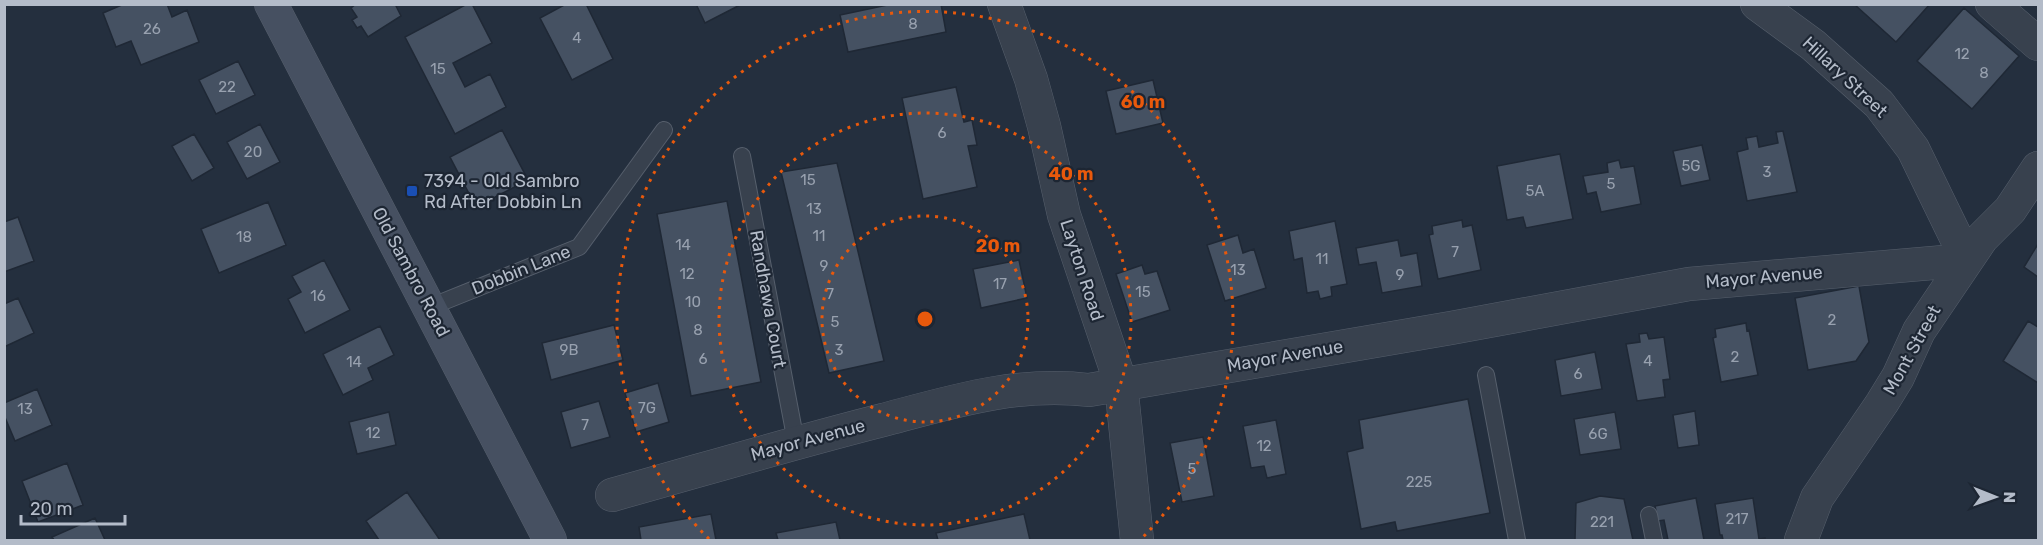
<svg xmlns="http://www.w3.org/2000/svg" width="2043" height="545" font-family="Rubik,sans-serif">
<style>
.building{fill:#455162;stroke:#1f2835;stroke-width:1.5}
.lines{fill:none;stroke-linecap:round;stroke-linejoin:round}
.service-casing{stroke:#565f6c;stroke-width:18}
.minor-casing{stroke:#565f6c;stroke-width:34}
.secondary-casing{stroke:#565f6c;stroke-width:34}
.service{stroke:#38414e;stroke-width:16}
.minor{stroke:#38414e;stroke-width:33}
.secondary{stroke:#465061;stroke-width:33}
.ring{fill:none;stroke:#e8590c;stroke-width:3;stroke-dasharray:3 6}
.transit-dot{fill:#1a4fb4;stroke:#1d2633;stroke-width:2}
.labels{text-anchor:middle;dominant-baseline:central;stroke-width:4.5;stroke-linejoin:round;paint-order:stroke}
.number-label{font-size:15px;fill:#98a1af}
.street-label{font-size:18px;fill:#b4bcc9;stroke:#1d2633}
.poi-label{font-size:18px;fill:#b4bcc9;stroke:#1d2633;text-anchor:start}
.centre{fill:#e8590c;stroke:#1d2633;stroke-width:3}
.ring-label{font-size:18px;text-anchor:middle;font-weight:bold;fill:#e8590c;stroke:#1d2633;stroke-width:4.5;stroke-linejoin:round;paint-order:stroke}
</style>
<rect width="100%" height="100%" fill="#242f3e"/>
<path class="building" d="M124 4H167L172 17 187 10 199 42 141 65 131 41 116 47 103 13Z
M356 4H395L401 16 368 37 361 26 357 28 352 20 357 17 351 8Z
M467 4H472L492 43 453 63 465 87 490 74 506 107 455 134 405 37Z
M566 4H586L613 59 572 80 540 18Z
M696 4H742L705 23Z
M892 4H941L946 32 848 52 840 15Z
M1854 4H1930L1896 42Z
M1964 8 2019 56 1972 109 1917 61Z
M238 61 255 95 216 114 199 80Z
M1153 80 1163 123 1116 134 1106 91Z
M956 87 964 122 972 120 977 145 968 146 977 187 923 199 902 98Z
M260 124 280 162 247 179 227 142Z
M502 130 528 180 476 207 450 157Z
M1783 131 1797 192 1747 201 1737 152 1748 149 1746 138 1757 136 1759 147 1778 143 1776 132Z
M194 134 214 168 192 181 172 146Z
M1702 145 1710 180 1681 186 1673 151Z
M1560 154 1573 219 1526 228 1523 217 1507 220 1497 166Z
M1619 160 1621 168 1634 166 1641 204 1601 212 1596 192 1587 194 1583 176 1608 172 1607 163Z
M837 163 884 361 829 373 781 172Z
M727 201 761 382 691 396 657 214Z
M268 202 286 245 219 273 201 229Z
M18 217 34 261 4 272V222Z
M1462 220 1463 227 1472 225 1481 270 1438 279 1429 235 1433 234 1432 226Z
M1335 221 1347 284 1331 287 1332 296 1320 299 1318 291 1307 293 1302 258 1294 260 1289 231Z
M1238 235 1243 253 1254 249 1266 288 1225 301 1207 245Z
M1398 240 1401 256 1417 253 1422 286 1382 293 1376 262 1359 265 1356 248Z
M2038 244V277L2024 267Z
M324 260 350 310 305 333 288 299 301 292 292 276Z
M1019 260 1027 298 981 308 973 269Z
M1142 265 1145 274 1157 271 1170 310 1132 322 1116 274Z
M1859 286 1869 342 1856 361 1808 370 1795 298Z
M18 298 34 333 4 347V304Z
M2028 321 2038 327V383L2003 361Z
M1746 323 1747 331 1749 330 1758 375 1721 382 1713 338 1716 337 1715 329Z
M614 325 623 360 551 380 542 343Z
M380 326 394 355 368 368 373 380 343 395 323 354Z
M1647 333 1649 339 1664 337 1670 379 1663 380 1665 397 1637 401 1626 344 1640 342 1639 334Z
M1595 352 1602 389 1561 396 1555 360Z
M658 383 669 422 636 432 625 393Z
M37 389 52 425 15 441 4 415V403Z
M1468 399 1490 513 1397 531 1395 522 1361 529 1347 452 1363 448 1359 420Z
M599 401 610 437 571 448 561 412Z
M1695 411 1699 445 1678 448 1673 415Z
M389 412 396 445 357 454 349 422Z
M1615 412 1621 449 1580 455 1574 419Z
M1276 420 1286 474 1267 478 1264 466 1251 468 1243 426Z
M1203 437 1214 496 1182 502 1170 443Z
M67 463 83 505 38 522 22 481Z
M407 492 440 540H379L366 521Z
M1600 496 1624 499 1633 540H1575L1576 503Z
M1696 498 1704 540H1668L1664 520 1658 521 1655 506Z
M1753 498 1759 539 1765 538V540H1723L1722 535H1720L1715 504Z
M711 514 716 540H641L639 527Z
M1024 514 1030 540H938L936 533Z
M95 518 105 540H54L52 537Z
M836 522 840 540H778L776 533Z"/>
<g class="lines">
<defs>
<path id="service" d="M742 156 796 442
M430 307 579 247 664 130
M1486 375 1517 540
M1649 515 1654 540"/>
<path id="minor" d="M1004 4 1031 79 1044 126 1064 215 1121 384 1137 540
M1757 4 1813 45 1879 104 1913 149 1967 260
M1992 4 2038 44
M612 495C702 470 792 443 883 420 951 402 1018 381 1089 390L1451 328 1689 284 1967 260
M1801 540 1817 498 1882 403 1898 377 1919 331 1982 238 2010 210 2038 168"/>
<path id="secondary" d="M271 4 550 540"/>
</defs>
<use href="#service" class="service-casing"/>
<use href="#minor" class="minor-casing"/>
<use href="#secondary" class="secondary-casing"/>
<use href="#service" class="service"/>
<use href="#minor" class="minor"/>
<use href="#secondary" class="secondary"/>
</g>
<g class="ring">
<circle cx="925" cy="319" r="103"/>
<circle cx="925" cy="319" r="206"/>
<path d="M709 539A308 308 0 1 1 1141 539"/>
</g>
<rect class="transit-dot" x="406" y="185" width="12" height="12" rx="3"/>
<g class="labels">
<g class="number-label">
<text x="913" y="24">8</text>
<text x="152" y="29">26</text>
<text x="577" y="38">4</text>
<text x="1962" y="54">12</text>
<text x="438" y="69">15</text>
<text x="1984" y="73">8</text>
<text x="227" y="87">22</text>
<text x="942" y="133">6</text>
<text x="253" y="152">20</text>
<text x="1691" y="166">5G</text>
<text x="1767" y="172">3</text>
<text x="808" y="180">15</text>
<text x="1611" y="184">5</text>
<text x="1535" y="191">5A</text>
<text x="814" y="209">13</text>
<text x="819" y="236">11</text>
<text x="244" y="237">18</text>
<text x="683" y="245">14</text>
<text x="1455" y="252">7</text>
<text x="1322" y="259">11</text>
<text x="824" y="266">9</text>
<text x="1238" y="270">13</text>
<text x="687" y="274">12</text>
<text x="1400" y="275">9</text>
<text x="1000" y="284">17</text>
<text x="1143" y="292">15</text>
<text x="830" y="294">7</text>
<text x="318" y="296">16</text>
<text x="693" y="302">10</text>
<text x="1832" y="320">2</text>
<text x="835" y="322">5</text>
<text x="698" y="330">8</text>
<text x="569" y="350">9B</text>
<text x="839" y="350">3</text>
<text x="1735" y="357">2</text>
<text x="703" y="359">6</text>
<text x="1648" y="361">4</text>
<text x="354" y="362">14</text>
<text x="1578" y="374">6</text>
<text x="647" y="408">7G</text>
<text x="25" y="409">13</text>
<text x="585" y="425">7</text>
<text x="373" y="433">12</text>
<text x="1598" y="434">6G</text>
<text x="1264" y="446">12</text>
<text x="1192" y="469">5</text>
<text x="1419" y="482">225</text>
<text x="1737" y="519">217</text>
<text x="1602" y="522">221</text>
</g>
<g class="street-label">
<text transform="translate(1845 77) rotate(43)">Hillary Street</text>
<text transform="translate(521 270) rotate(-22)">Dobbin Lane</text>
<text transform="translate(1082 270) rotate(72)">Layton Road</text>
<text transform="translate(411 272) rotate(62)">Old Sambro Road</text>
<text transform="translate(1764 277) rotate(-5)">Mayor Avenue</text>
<text transform="translate(768 299) rotate(80)">Randhawa Court</text>
<text transform="translate(1912 350) rotate(-61)">Mont Street</text>
<text transform="translate(1285 356) rotate(-10)">Mayor Avenue</text>
<text transform="translate(808 440) rotate(-15)">Mayor Avenue</text>
</g>
<g class="poi-label">
<text x="424" y="181">7394 - Old Sambro<tspan x="424" dy="21">Rd After Dobbin Ln</tspan></text>
</g>
</g>
<circle cx="925" cy="319" r="9" class="centre"/>
<g class="ring-label">
<text x="1143" y="108">60 m</text>
<text x="1071" y="180">40 m</text>
<text x="998" y="252">20 m</text>
</g>
<rect width="2043" height="545" fill="none" stroke="#b4bcc9" stroke-width="12"/>
<g transform="translate(1995 497) rotate(91)" stroke="#1d2633" stroke-width="4.5" paint-order="stroke">
<path d="M0-4.5L10 22L0 15L-10 22Z" fill="#b4bcc9"/>
<text y="-9" font-size="16" font-weight="bold" text-anchor="middle" fill="#b4bcc9">N</text>
</g>
<path d="M21 515v9h104v-9" fill="none" stroke="#b4bcc9" stroke-width="3"/>
<text x="30" y="515" font-size="18" fill="#b4bcc9" stroke="#1d2633" stroke-width="4.5" paint-order="stroke">20 m</text>
</svg>
